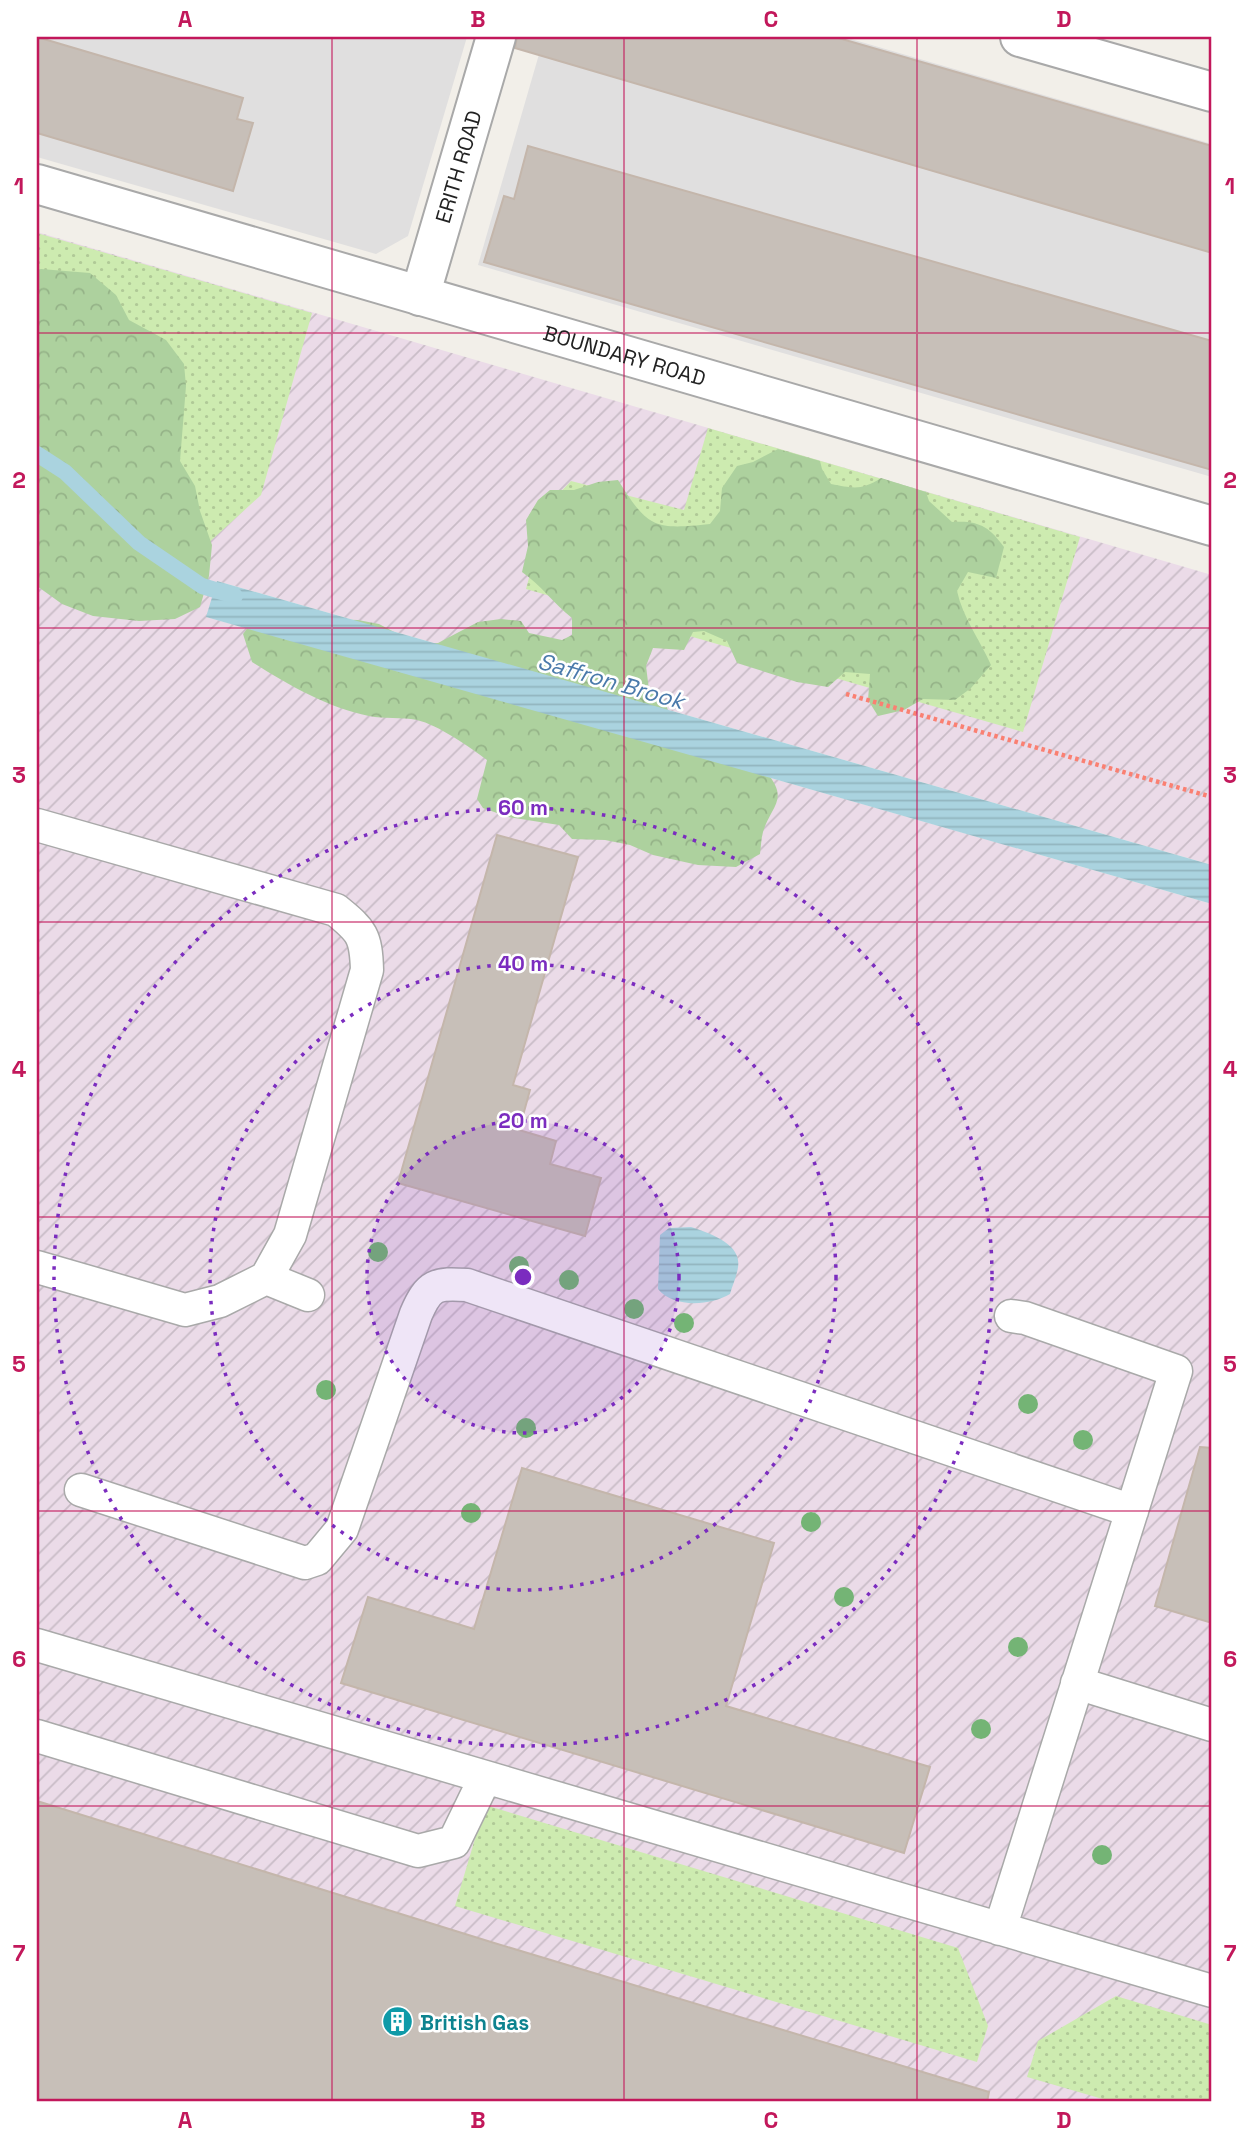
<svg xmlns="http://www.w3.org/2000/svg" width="1249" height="2139" font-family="'Space Grotesk',sans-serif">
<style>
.residential{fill:#e0dfdf}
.industrial{fill:url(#industrial-furrows)}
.grass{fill:url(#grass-dots)}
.forest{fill:url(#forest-crowns)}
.water{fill:url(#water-rules)}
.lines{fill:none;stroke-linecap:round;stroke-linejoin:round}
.stream{stroke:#aad3df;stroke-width:16}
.building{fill:#c7bfb8;stroke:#c4b6ab;stroke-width:2}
.service-casing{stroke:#a9a9a9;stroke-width:35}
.minor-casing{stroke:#a9a9a9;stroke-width:42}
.path{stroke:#fa8072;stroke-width:4.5;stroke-dasharray:3.5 3.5;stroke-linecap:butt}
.service{stroke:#fff;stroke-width:32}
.minor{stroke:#fff;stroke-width:38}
.tree{fill:#74b475}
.grid{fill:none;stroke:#c2185b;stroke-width:2;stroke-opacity:0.55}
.ring{fill:none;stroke:#7b2cbf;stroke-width:3.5;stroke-dasharray:3.5 7}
.labels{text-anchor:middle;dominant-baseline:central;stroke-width:5;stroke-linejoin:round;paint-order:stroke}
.street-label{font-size:21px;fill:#222;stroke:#fff}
.culture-label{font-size:21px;font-weight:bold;fill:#0d838f;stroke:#fff;text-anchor:start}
.water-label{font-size:23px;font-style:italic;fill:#4a7aab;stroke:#fff}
.centre{fill:#7b2cbf;stroke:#fff;stroke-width:3.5}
.ring-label{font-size:21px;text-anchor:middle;font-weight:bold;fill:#7b2cbf;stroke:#fff;stroke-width:5;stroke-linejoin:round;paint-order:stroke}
.neatline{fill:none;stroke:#c2185b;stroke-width:2.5}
.grid-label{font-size:23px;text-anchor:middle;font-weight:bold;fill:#c2185b}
</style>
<defs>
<pattern id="industrial-furrows" width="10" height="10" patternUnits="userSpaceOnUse" patternTransform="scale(1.75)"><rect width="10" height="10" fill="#ebdbe8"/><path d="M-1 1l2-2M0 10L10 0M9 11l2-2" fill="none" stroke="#c9bcc7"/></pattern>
<pattern id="grass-dots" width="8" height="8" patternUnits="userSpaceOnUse" patternTransform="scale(1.75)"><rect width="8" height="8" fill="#cdebb0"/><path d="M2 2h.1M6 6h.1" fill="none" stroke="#b0c997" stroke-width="1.8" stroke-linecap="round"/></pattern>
<pattern id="forest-crowns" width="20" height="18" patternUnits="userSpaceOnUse" patternTransform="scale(1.75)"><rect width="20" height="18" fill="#add19e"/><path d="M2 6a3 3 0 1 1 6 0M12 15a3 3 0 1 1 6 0" fill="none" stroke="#95b388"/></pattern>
<pattern id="water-rules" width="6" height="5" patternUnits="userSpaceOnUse" patternTransform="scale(1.75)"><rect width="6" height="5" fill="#aad3df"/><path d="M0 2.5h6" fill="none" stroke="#92b5bf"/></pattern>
</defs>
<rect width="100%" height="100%" fill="#f2efe9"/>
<path class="residential" d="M37 37H467L408 236 376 254 37 157Z
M544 37H844L1212 144V477L478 265Z"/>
<path class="industrial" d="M37 232 1212 575V865L217 581 207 617 1212 904V2102H37Z"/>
<path class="grass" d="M37 233 312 313 261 495 148 598 37 561Z
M708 428 1080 537 1023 732 526 589 549 504 571 481 684 510Z
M485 1805 958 1948 988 2026 977 2062 455 1906Z
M1116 1996 1212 2025V2102H1113L1027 2077 1038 2041Z"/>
<path class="forest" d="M41 269 90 273 116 295 129 320 166 340 184 364 186 386 180 461 195 486 200 511 212 545 209 576 200 607 175 619 139 621 93 616 62 604 37 586V270Z
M778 449 820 461 822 469 831 484C853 488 861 491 881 478L926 492 929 501 952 522C978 520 989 526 1004 547L996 578 968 572 957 591C963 618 980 640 991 665L971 688 955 700 923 699 904 710 878 716 868 700 870 674 845 672 828 687 797 682 737 663 727 641 704 631 693 632 684 650 653 648 646 666 649 690 664 699 670 716 766 772C790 799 771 806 763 832 761 839 761 847 760 854L736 867 698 865 653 855 630 845 605 840 572 839 559 825 508 817 483 808 477 799 487 760C470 747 438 725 417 720 401 717 384 719 369 716 328 708 287 684 252 662L243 634 256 617 358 620 379 624 417 644 438 643 478 622 501 619 521 621 529 633 562 640 572 635V618C554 604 541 585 522 572L528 546 526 520 538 500 550 490H574L598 482 618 480C648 528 654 530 710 524L720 511 722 488 737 466 753 462Z"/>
<path class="water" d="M217 581 1212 865V904L206 617Z
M691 1227C708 1233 742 1243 738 1267 737 1276 732 1286 730 1294 710 1306 673 1308 658 1289L660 1235 669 1228Z"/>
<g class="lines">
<path class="stream" d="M37 454 65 472 139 543 202 586 235 596"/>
</g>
<path class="building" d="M37 37 243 98 237 119 253 123 233 191 37 133Z
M517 37H835L1212 146V253L515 48Z
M528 146 1212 341V470L484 262 504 196 514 199Z
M497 835 578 857 513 1085 530 1090 519 1130 556 1141 550 1164 601 1178 585 1236 398 1183Z
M1200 1447 1212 1448V1623L1155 1606Z
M522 1468 774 1543 726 1706 930 1767 904 1853 341 1683 368 1597 474 1629Z
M37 1801 491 1942 989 2092 987 2102H37Z"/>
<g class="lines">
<defs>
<path id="service" d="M37 825 336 910C362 931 366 936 367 970L290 1235 266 1278 220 1301 185 1310 37 1267
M266 1278 308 1295
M81 1490 305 1563 317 1559 342 1529 416 1314C429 1284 436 1283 467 1285L1132 1511
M37 1645 1212 1991
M1077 1683 1212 1725
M37 1736 418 1851 454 1842 485 1778
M1000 1929 1176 1371 1025 1318 1011 1316"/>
<g id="minor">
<path d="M1020 37 1212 92"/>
<path id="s1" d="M37 184 1212 526"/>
<path id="s2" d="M420 296 496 37"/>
</g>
</defs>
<use href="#service" class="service-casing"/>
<use href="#minor" class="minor-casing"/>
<path class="path" d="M846 694 1212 797"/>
<use href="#service" class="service"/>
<use href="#minor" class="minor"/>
</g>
<g class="tree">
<circle cx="378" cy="1252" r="10"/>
<circle cx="519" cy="1266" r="10"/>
<circle cx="569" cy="1280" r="10"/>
<circle cx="634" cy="1309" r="10"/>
<circle cx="684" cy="1323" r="10"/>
<circle cx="326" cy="1390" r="10"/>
<circle cx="1028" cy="1404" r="10"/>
<circle cx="526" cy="1428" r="10"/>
<circle cx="1083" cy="1440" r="10"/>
<circle cx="471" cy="1513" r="10"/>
<circle cx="811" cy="1522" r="10"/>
<circle cx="844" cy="1597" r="10"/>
<circle cx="1018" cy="1647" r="10"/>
<circle cx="981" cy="1729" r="10"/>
<circle cx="1102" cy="1855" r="10"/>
</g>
<path class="grid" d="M332 37V2102M624 37V2102M917 37V2102M37 333H1212M37 628H1212M37 922H1212M37 1217H1212M37 1511H1212M37 1806H1212"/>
<circle cx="523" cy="1277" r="156" fill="#7b2cbf" fill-opacity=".12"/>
<g class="ring">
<circle cx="523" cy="1277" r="156"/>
<circle cx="523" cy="1277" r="313"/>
<circle cx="523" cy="1277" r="469"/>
</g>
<defs>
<symbol id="building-disc" viewBox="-11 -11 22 22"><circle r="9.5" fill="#0f9aa8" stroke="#fff"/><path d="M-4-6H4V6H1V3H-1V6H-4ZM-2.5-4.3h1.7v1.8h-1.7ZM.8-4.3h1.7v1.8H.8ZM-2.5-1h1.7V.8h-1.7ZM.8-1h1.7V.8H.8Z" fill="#fff"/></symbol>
</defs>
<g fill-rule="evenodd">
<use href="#building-disc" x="380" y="2004" width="35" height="35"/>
</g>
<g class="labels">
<g class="street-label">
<text stroke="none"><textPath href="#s2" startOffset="135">ERITH ROAD</textPath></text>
<text stroke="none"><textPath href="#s1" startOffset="612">BOUNDARY ROAD</textPath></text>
</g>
<g class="culture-label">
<text x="420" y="2022">British Gas</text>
</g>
<g class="water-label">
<text transform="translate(611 681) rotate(16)">Saffron Brook</text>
</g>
</g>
<circle cx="523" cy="1277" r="10" class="centre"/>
<g class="ring-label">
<text x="523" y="815">60 m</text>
<text x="523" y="971">40 m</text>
<text x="523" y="1128">20 m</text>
</g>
<rect width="1249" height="2139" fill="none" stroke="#ffffff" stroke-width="77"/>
<rect x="38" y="38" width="1172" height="2062" class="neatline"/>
<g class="grid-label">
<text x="185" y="27">A</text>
<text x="478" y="27">B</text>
<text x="771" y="27">C</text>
<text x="1064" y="27">D</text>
<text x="19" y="194">1</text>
<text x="1230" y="194">1</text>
<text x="19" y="488">2</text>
<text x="1230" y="488">2</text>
<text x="19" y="783">3</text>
<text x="1230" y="783">3</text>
<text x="19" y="1077">4</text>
<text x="1230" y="1077">4</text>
<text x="19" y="1372">5</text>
<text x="1230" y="1372">5</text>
<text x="19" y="1667">6</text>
<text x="1230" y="1667">6</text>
<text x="19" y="1961">7</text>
<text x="1230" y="1961">7</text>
<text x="185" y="2128">A</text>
<text x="478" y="2128">B</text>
<text x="771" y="2128">C</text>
<text x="1064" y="2128">D</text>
</g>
</svg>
